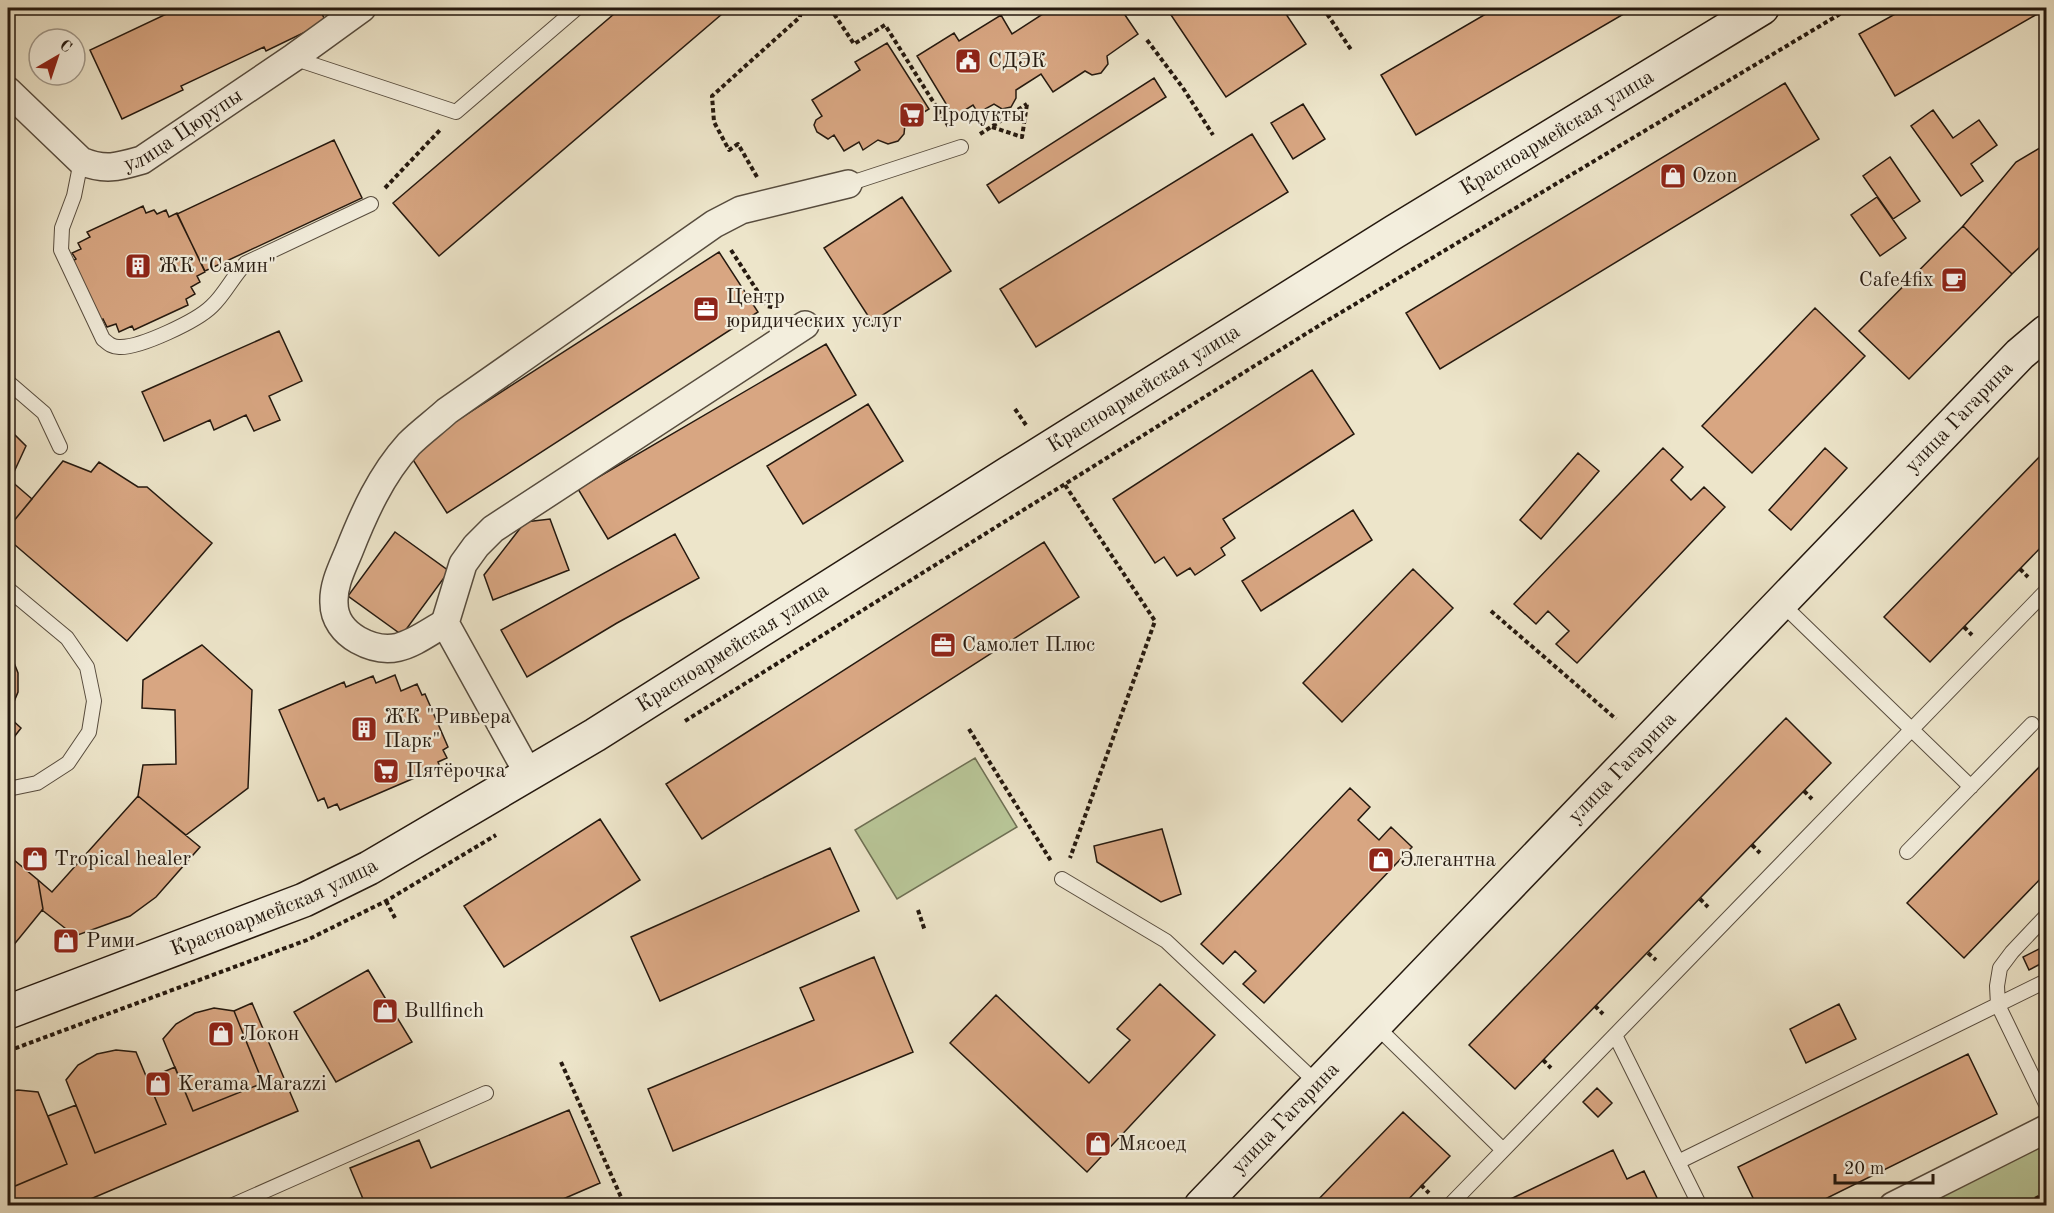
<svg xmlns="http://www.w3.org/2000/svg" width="2054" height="1213" font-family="'Old Standard TT',serif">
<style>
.green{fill:#b8c597;stroke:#6e6f53;stroke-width:1.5}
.building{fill:#d8a682;stroke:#25190f;stroke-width:1.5}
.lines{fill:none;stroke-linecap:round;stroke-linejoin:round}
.lane-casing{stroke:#574c3e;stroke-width:16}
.street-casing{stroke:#574c3e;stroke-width:30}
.secondary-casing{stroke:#25190f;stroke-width:36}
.path{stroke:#25190f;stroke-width:4;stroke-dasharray:4.5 3;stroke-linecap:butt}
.lane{stroke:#f3eedd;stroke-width:14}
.street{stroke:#f3eedd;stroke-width:27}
.secondary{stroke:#f3eedd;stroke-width:33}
.labels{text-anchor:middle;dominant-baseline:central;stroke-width:4.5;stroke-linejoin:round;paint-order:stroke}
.poi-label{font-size:21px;fill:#25190f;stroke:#f3eedd;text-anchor:start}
.street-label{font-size:21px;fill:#25190f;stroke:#f3eedd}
</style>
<rect width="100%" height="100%" fill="#ede5ca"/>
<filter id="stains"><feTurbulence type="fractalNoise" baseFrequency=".00333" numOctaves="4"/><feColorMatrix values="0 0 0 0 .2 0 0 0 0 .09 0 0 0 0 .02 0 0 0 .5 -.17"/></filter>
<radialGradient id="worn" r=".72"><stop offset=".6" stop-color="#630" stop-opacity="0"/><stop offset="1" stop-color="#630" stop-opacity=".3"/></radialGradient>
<path class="green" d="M975 758 1017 827 897 899 855 830Z
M2046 1129V1205H1893Z"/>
<path class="building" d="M179 8H319L326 22 266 51 264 47 181 86 183 90 122 119 90 50Z
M621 8H729L439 256 393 203Z
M1052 8H1127L1125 15 1138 34 1107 56 1108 64 1101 73 1092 75 1085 71 1053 92 1041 74 1016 90V98L1011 107 1002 109 994 104 978 113 973 105 954 117 917 56 954 33 959 41 1001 15 1012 34Z
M1183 8H1282L1306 44 1226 97 1171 15Z
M1496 8H1634L1416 135 1381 75Z
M1906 8H2046V9L1895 96 1859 34Z
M887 43 929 109 905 124 904 134 898 141 888 144 878 140 863 150 859 142 844 151 834 135 828 139 817 132 814 125 816 120 822 116 812 100 860 70 855 62Z
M1154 78 1166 97 999 203 987 185Z
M1785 83 1819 139 1440 369 1406 313Z
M1303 104 1325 139 1293 159 1271 123Z
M1933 110 1953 138 1979 120 1997 145 1971 164 1983 181 1961 196 1911 126Z
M1252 134 1288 192 1036 347 1000 289Z
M334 140 362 198 205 271 177 214Z
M2043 146 2046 152V241L2012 274 1963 226 2016 162Z
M1890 157 1920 201 1893 219 1863 176Z
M902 197 951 271 872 322 824 248Z
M1877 197 1906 238 1880 256 1851 215Z
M143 206 146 213 154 210 157 214 166 210 169 217 177 213 205 272 197 276 200 282 191 287 195 294 186 299 188 305 134 330 132 326 119 332 116 324 107 327 103 319 99 321 71 262 76 259 72 253 81 249 78 243 90 237 87 232Z
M1963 226 2012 274 1909 379 1859 331Z
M719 252 758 312 447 513 408 452Z
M1815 308 1865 356 1752 473 1702 426Z
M279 331 302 381 269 396 280 420 254 431 246 415 214 430 210 420 164 441 142 392Z
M826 344 856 395 608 539 578 489Z
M1312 370 1354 434 1223 519 1235 538 1221 548 1225 555 1195 575 1190 568 1177 576 1164 557 1155 563 1113 499Z
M868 404 903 461 803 524 767 466Z
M8 428 26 446 8 485Z
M1663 448 1683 467 1671 480 1691 500 1704 487 1725 507 1577 663 1556 644 1569 631 1548 611 1536 624 1514 604Z
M1825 448 1847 468 1791 530 1769 510Z
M2046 450V542L1930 662 1884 617Z
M1578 453 1599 471 1541 539 1520 520Z
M63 461 91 472 99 462 138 487H147L212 543 127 641 8 539V528Z
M10 480 32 499 8 528V485Z
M1353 510 1372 540 1261 611 1242 581Z
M550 519 569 570 493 600 484 575 525 522Z
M395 532 449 571 402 635 348 596Z
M675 534 699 578 617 623 527 677 501 630Z
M1044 542 1079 597 702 839 666 784Z
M1413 569 1453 608 1342 722 1303 683Z
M202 645 252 690 248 788 186 835 138 796 143 765 176 764 175 710 142 708 143 680Z
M8 650 11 655 18 673V692L8 716Z
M395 675 401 691 417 684 422 695 425 694 448 747 443 750 447 758 438 762 440 767 340 810 337 804 328 808 324 798 318 801 279 710 344 682 346 687 373 676 376 683Z
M8 716 21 728 8 745Z
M1786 718 1831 763 1515 1089 1469 1045Z
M2046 760V873L1964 958 1907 903Z
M1350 788 1370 807 1358 820 1379 840 1391 827 1412 847 1264 1003 1243 984 1256 971 1235 951 1223 964 1201 944Z
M138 796 200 847 156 897 130 916 75 936 42 910 43 909 38 880 52 892Z
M600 819 640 880 504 967 464 906Z
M1162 829 1181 894 1161 902 1097 862 1094 846Z
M830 848 859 911 660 1001 631 937Z
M8 855 38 880 43 909 8 952Z
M2045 946 2046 961 2029 970 2023 957Z
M874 957 913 1052 673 1151 648 1089 814 1020 800 988Z
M368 970 412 1042 336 1082 294 1012Z
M1160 984 1215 1035 1087 1172 950 1043 996 995 1089 1083 1130 1040 1117 1029Z
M252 1003 298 1111 74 1206H8V1189L67 1164 48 1116 76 1105 95 1153 166 1124 147 1079 175 1067 193 1111 263 1083 234 1011Z
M1839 1004 1856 1039 1806 1063 1790 1029Z
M214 1008 234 1011 263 1083 193 1111 163 1039 176 1024 195 1013Z
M116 1050 136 1052 166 1124 95 1153 66 1080 78 1065 97 1054Z
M1968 1054 1997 1114 1811 1206H1757L1738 1167Z
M1597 1088 1612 1103 1598 1117 1583 1102Z
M18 1090 38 1092 67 1164 8 1189V1092Z
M569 1110 600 1183 547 1206H366L350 1168 419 1140 431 1168Z
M1403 1112 1450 1156 1402 1206H1312Z
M1613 1150 1627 1179 1644 1171 1661 1206H1496Z"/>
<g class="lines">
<defs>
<path id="lane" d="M293 58 456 112 577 8
M81 161 74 196 62 228 61 250 103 339C109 344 112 347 119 347 140 348 197 321 212 306 225 294 233 276 246 263L371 204
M848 184 961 147
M8 382 44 413 60 447
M8 589 67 638 87 667 94 701 89 732 68 763 37 783 8 789
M1781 603 1971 787
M1907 852 2032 724
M1062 879 1166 941 1318 1084
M2046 916 2012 952 2000 968 1997 986 1998 1005 2046 1104
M1375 1025 1503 1150
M1615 1035 1700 1206
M1678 1162 2046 981
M231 1206 486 1093
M1449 1206 2046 591"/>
<g id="street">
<path id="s1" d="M8 91 81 161C105 171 118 167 142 160L293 58 362 8"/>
<path d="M445 623C414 641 394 660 358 640 344 632 334 619 334 603 333 585 342 568 349 551 364 513 381 475 409 444 421 432 435 422 447 411L714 224 741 210 848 184"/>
<path d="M528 773 445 623 463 564 476 546 493 529 805 325"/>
<path d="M1893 1206 2046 1129"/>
</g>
<g id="secondary">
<path id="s2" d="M8 1012 304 900 369 868 595 735 1009 473 1394 232 1762 8"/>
<path id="s3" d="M1201 1206 2020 354 2046 332"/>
</g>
</defs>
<use href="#lane" class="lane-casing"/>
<use href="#street" class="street-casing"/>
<use href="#secondary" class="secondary-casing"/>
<path class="path" d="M830 8 854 44 885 25 949 127
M1323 8 1352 51
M1147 40 1183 88 1213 135
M992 127 1022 137 1027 104
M980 134 1027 104
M757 177 738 144 729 150 714 122 712 96 800 17 801 8
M385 188 440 130
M731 250 767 306 777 308
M1015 409 1026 425
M1065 485 1155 621 1070 858
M2020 569 2028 577
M1491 611 1616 719
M1964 627 1972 635
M685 721 1320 325 1850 8
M969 729 1051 861
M1804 791 1812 799
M1752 845 1760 853
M1700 899 1708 907
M386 901 395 918
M918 910 925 931
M1648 953 1656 960
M1595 1006 1603 1014
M8 1051 307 940 386 901 496 835
M1543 1060 1551 1068
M561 1062 625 1206
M1421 1185 1429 1193
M2022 1206 2046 1193"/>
<use href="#lane" class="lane"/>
<use href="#street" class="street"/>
<use href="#secondary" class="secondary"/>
</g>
<defs>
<symbol id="civic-square" viewBox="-11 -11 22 22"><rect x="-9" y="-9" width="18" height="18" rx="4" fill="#8f2418" stroke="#f3eedd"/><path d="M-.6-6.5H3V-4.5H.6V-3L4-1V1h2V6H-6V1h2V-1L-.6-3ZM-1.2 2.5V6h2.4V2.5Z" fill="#fff"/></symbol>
<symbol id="supermarket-square" viewBox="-11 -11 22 22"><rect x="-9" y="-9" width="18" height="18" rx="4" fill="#8f2418" stroke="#f3eedd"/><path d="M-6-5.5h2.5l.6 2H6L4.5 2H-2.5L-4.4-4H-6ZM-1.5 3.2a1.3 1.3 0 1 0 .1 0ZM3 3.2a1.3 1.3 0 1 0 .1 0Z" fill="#fff"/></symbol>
<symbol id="shop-square" viewBox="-11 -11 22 22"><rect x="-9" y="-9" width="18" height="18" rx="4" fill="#8f2418" stroke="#f3eedd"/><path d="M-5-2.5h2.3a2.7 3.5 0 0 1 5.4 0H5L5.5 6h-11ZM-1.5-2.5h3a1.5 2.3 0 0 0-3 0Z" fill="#fff"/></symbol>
<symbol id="building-square" viewBox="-11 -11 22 22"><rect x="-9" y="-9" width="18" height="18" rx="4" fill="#8f2418" stroke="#f3eedd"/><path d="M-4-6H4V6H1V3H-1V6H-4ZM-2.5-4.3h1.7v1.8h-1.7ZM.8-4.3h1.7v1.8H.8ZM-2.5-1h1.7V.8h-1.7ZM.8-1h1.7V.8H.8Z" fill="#fff"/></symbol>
<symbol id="cafe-square" viewBox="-11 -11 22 22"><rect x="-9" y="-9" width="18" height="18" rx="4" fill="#8f2418" stroke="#f3eedd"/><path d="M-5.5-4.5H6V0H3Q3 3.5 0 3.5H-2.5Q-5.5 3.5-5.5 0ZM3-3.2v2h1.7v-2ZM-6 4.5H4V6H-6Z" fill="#fff"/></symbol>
<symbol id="office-square" viewBox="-11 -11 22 22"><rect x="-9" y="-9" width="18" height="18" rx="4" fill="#8f2418" stroke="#f3eedd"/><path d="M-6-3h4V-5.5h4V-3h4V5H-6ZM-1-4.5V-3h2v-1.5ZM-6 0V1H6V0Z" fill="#fff"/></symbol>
</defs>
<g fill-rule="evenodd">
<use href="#civic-square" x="953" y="46" width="30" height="30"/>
<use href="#supermarket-square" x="897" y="100" width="30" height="30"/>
<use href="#shop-square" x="1658" y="161" width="30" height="30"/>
<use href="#building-square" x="123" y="251" width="30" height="30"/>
<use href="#cafe-square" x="1939" y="265" width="30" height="30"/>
<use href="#office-square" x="691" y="294" width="30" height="30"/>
<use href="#office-square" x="928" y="630" width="30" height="30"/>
<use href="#building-square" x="349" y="714" width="30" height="30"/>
<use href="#supermarket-square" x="371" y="756" width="30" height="30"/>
<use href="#shop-square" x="20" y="844" width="30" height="30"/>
<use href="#shop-square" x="1366" y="845" width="30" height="30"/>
<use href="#shop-square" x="51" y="926" width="30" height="30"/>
<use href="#shop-square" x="370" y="996" width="30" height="30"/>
<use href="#shop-square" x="206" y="1019" width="30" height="30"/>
<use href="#shop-square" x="143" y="1069" width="30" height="30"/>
<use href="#shop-square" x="1083" y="1129" width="30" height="30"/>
</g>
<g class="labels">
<g class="poi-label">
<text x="988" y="61">СДЭК</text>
<text x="932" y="115">Продукты</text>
<text x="1692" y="176">Ozon</text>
<text x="158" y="266">ЖК "Самин"</text>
<text x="1934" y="280" text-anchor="end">Cafe4fix</text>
<text x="726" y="297">Центр<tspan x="726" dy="24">юридических услуг</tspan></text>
<text x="962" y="645">Самолет Плюс</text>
<text x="384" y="717">ЖК "Ривьера<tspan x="384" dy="24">Парк"</tspan></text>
<text x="406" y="771">Пятёрочка</text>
<text x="54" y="859">Tropical healer</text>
<text x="1400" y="860">Элегантна</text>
<text x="86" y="941">Рими</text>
<text x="404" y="1011">Bullfinch</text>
<text x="240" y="1034">Локон</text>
<text x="178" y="1084">Kerama Marazzi</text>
<text x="1118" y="1144">Мясоед</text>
</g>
<g class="street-label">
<text stroke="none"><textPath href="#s1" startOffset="214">улица Цюрупы</textPath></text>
<text stroke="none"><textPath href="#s2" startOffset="1786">Красноармейская улица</textPath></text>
<text stroke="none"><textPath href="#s2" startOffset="1300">Красноармейская улица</textPath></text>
<text stroke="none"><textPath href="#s3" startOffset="1094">улица Гагарина</textPath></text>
<text stroke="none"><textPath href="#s2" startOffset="814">Красноармейская улица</textPath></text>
<text stroke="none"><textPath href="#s3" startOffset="608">улица Гагарина</textPath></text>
<text stroke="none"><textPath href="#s2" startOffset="286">Красноармейская улица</textPath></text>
<text stroke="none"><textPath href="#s3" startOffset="122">улица Гагарина</textPath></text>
</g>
</g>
<rect width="2054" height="1213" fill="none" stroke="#ede5ca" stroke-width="30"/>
<rect x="9" y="9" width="2036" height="1195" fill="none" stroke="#25190f" stroke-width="3"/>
<rect x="15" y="15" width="2024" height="1183" fill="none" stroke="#25190f" stroke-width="1.5"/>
<g transform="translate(57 57) rotate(39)"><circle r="28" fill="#f3eedd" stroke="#a1998b" stroke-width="1.5"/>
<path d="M0-4.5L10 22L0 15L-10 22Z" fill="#8f2418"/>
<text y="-9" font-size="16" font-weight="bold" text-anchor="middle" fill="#25190f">С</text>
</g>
<path d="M1835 1174v9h98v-9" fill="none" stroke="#25190f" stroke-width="3"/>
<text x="1844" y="1174" font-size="18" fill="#25190f" stroke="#f3eedd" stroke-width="4.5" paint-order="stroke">20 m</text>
<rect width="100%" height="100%" filter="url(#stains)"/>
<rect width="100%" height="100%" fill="url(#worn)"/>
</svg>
